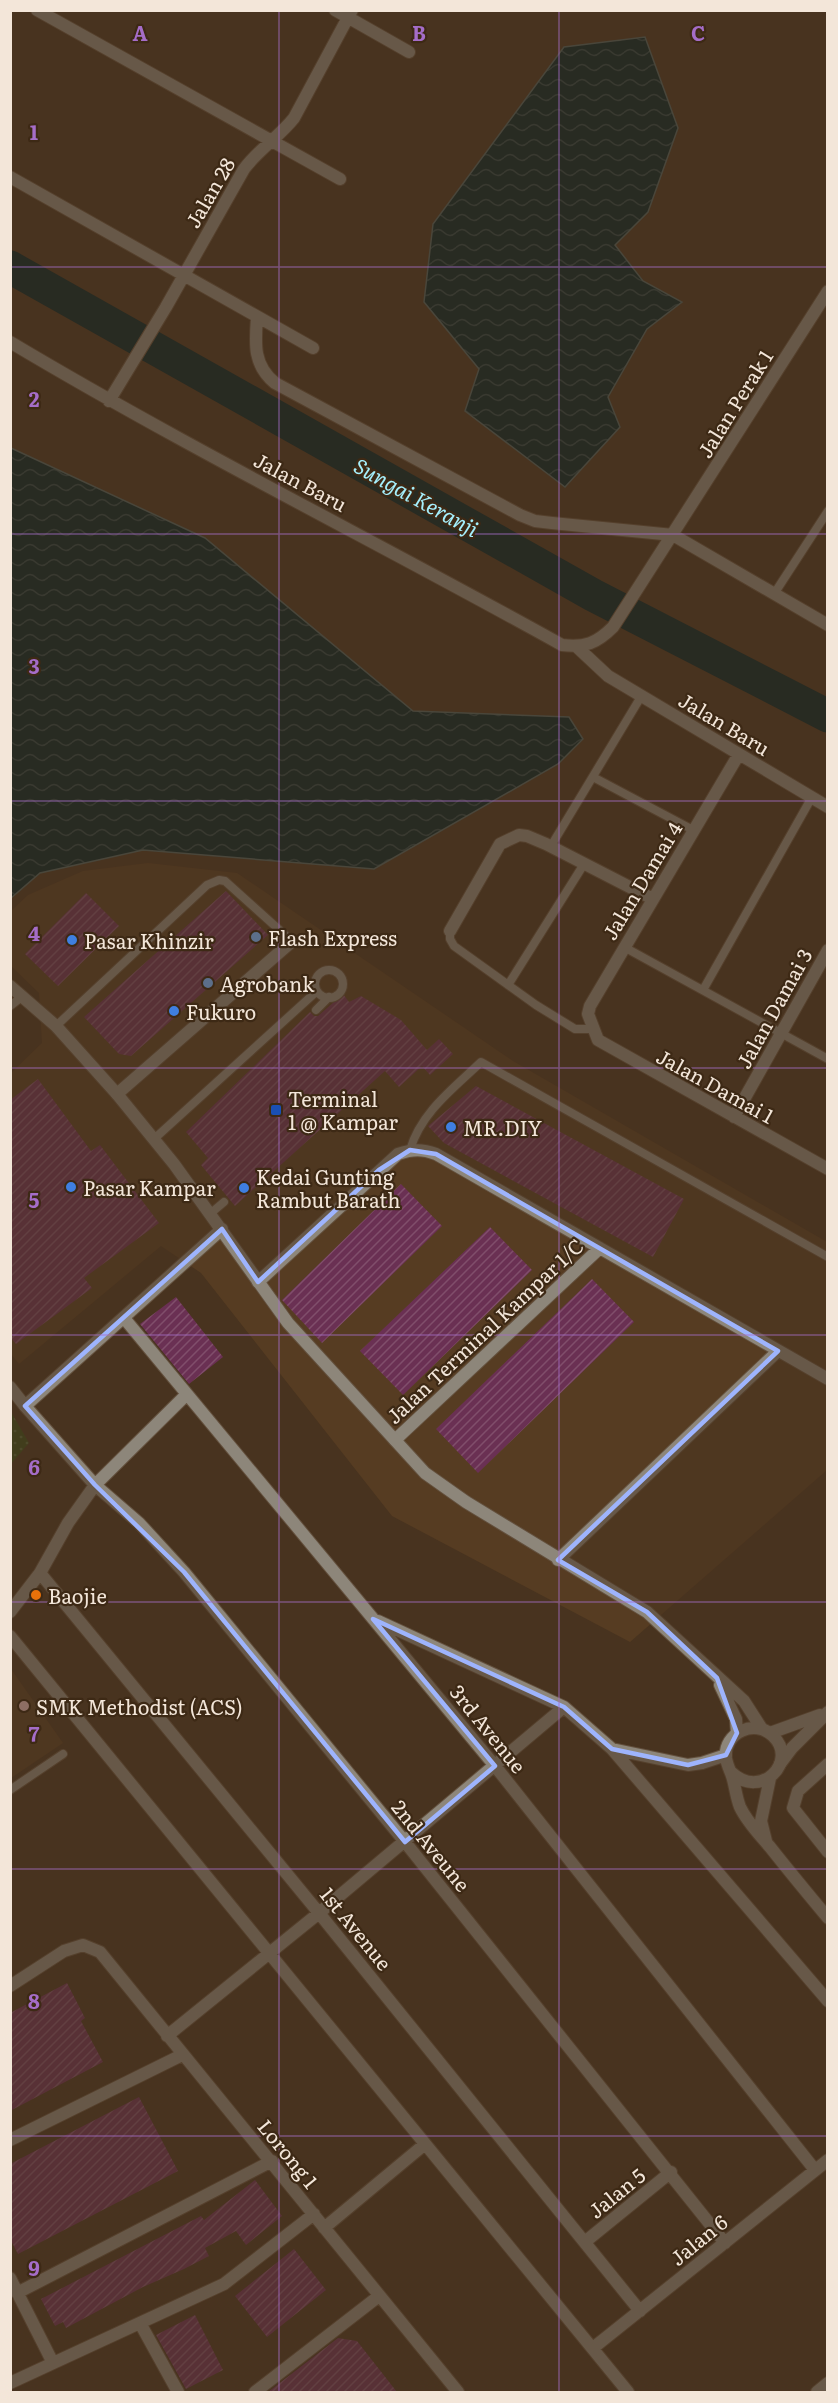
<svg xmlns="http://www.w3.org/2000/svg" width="838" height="2403" font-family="Literata,serif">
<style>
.built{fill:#563c22}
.grass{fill:url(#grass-dots)}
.water{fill:url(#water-waves);stroke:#4a5d5c;stroke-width:1.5}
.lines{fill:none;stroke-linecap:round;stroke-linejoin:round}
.river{stroke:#022227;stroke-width:33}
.building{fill:url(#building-hatch)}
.service-casing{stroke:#63503d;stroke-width:10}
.minor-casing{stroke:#63503d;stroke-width:14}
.tertiary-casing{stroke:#63503d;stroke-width:14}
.service{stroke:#8d867a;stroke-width:8}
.minor{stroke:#8d867a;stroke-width:12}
.tertiary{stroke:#8d867a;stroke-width:12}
.marked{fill:none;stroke:#9eb4fd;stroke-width:4.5;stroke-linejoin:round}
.grid{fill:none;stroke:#a56dc8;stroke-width:1.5;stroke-opacity:0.55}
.service-dot{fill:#5c6f8a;stroke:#3d2915;stroke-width:2}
.shop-dot{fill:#3f7fe0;stroke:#3d2915;stroke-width:2}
.transit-dot{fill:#1a4fb4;stroke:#3d2915;stroke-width:2}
.food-dot{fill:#e8710a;stroke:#3d2915;stroke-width:2}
.education-dot{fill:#8d6e63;stroke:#3d2915;stroke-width:2}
.labels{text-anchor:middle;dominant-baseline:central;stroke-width:4.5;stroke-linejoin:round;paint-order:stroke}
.street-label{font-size:20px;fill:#f3e6d9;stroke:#3d2915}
.poi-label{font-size:20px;fill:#f3e6d9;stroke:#3d2915;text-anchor:start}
.water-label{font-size:21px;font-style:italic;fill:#a5effc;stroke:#3d2915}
.grid-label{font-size:20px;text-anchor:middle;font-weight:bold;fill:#a56dc8;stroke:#3d2915;stroke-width:4.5;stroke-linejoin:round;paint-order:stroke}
</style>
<defs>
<pattern id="grass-dots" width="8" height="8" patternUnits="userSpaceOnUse" patternTransform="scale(1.5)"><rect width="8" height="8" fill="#384b19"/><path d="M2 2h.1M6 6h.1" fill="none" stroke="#55653a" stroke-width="1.8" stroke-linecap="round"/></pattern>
<pattern id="water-waves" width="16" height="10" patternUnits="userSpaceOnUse" patternTransform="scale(1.5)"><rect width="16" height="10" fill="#022227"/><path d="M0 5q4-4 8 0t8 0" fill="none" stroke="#274246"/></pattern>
<pattern id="building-hatch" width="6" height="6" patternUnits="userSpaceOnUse" patternTransform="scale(1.5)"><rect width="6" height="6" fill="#6a3053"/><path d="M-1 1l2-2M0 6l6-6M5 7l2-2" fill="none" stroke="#804e6b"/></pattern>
</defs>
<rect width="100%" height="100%" fill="#48331f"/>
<path class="built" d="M148 863 237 873 513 1061 827 1242V1470L630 1642 392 1516 201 1273 161 1246 19 1364 11 1354V1073L42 1043 39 993 11 966V911L28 895 83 871Z
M11 1669 63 1743 11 1778H10Z"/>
<path class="grass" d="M10 1410 29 1443 11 1464H10Z"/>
<path class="water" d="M645 37 678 128 648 212 615 245 643 281 682 302 647 329 608 397 620 427 565 487 465 411 479 369 424 302 433 224 564 47Z
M11 448 205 538 413 711 569 717 583 739 558 764 374 869 143 850 40 873 11 898Z"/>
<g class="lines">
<path class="river" d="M10 267 593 595 828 716"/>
</g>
<path class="building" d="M226 891 268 935 131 1056 119 1054 84 1017Z
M86 893 119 926 58 986 25 954Z
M343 994 349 1002 361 996 401 1020 427 1050 439 1039 453 1054 430 1075 422 1066 399 1087 385 1071 235 1206 201 1165 208 1158 186 1132 310 1012 314 1016H318Z
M38 1079 91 1151 100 1145 159 1223 84 1278 92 1288 16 1344 10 1337V1100Z
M476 1086 684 1199 653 1257 444 1143 428 1126Z
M401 1184 442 1226 322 1343 282 1300Z
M490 1227 532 1270 403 1395 360 1351Z
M592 1279 634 1322 478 1473 436 1429Z
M176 1297 223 1357 189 1384 140 1324Z
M67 1983 85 2018 81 2021 103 2062 10 2111V2013Z
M139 2097 178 2171 18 2254 10 2239V2164Z
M255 2180 282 2216 246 2245 236 2231 205 2248 209 2256 184 2269 143 2287 66 2328 63 2322 55 2326 41 2299 201 2216 204 2220Z
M294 2249 326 2290 267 2337 235 2296Z
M195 2315 223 2370 186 2389 156 2335Z
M338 2338 357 2341 397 2392H268Z"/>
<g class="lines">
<defs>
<path id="service" d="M774 594 828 511
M593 777 693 830
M551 846 642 695
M450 931V939L454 946 536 1005 575 1029H591
M624 947 828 1059
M315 984a14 14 0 1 1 28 0a14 14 0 1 1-28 0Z
M508 985 584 864
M703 990 812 797
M10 1006 23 996
M316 1010 329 997
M56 1026 207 885 219 880 225 881 285 935 289 944
M154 1139 317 991
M410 1150C421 1112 454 1088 481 1062L828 1257
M211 1213 224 1202
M10 1790 63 1754"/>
<path id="minor" d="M37 10 340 179
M335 10 409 52
M10 177 313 348
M257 317C255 344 253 365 275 383L520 515 535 521 552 523 673 535 828 625
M10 342C191 450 379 543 562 645 585 648 597 643 613 627L828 291
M109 401 166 307 244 169C259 149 279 137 294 118L352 10
M577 647 608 676 828 807
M739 754 590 1006 588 1014 598 1040 828 1169
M450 931 500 844 519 835 527 836 546 844 653 899
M117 1094 289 944
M734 1117 828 950
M258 1282 398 1154C413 1149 422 1149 436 1154L828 1379
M124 1318 495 1766 815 2170
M25 1406 95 1485 139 1523 184 1572 405 1842 725 2243
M395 1440 600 1248
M558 1560 778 1351
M40 1573 319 1913 640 2311
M10 1612 40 1573 68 1523 95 1485 186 1395
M378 1621 564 1707 612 1749 688 1765 702 1763 726 1755
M10 1636 628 2392
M770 1733 820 1715
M612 1749 828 2001
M780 1764 792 1748 828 1712
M828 1764 798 1791 793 1808 828 1852
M10 1986 64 1951 83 1945 100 1952 458 2392
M167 2036 319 1913 564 1707
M10 2140 182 2055
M324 2228 425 2144
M586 2241 671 2172
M10 2278 53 2363
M17 2293 272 2161
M140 2323 178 2392
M593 2348 828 2160
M10 2383 224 2284 314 2214
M255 2392 379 2296
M817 2392 828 2383"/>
<path id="tertiary" d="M10 986 56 1026 117 1094 174 1164 288 1323 425 1473 466 1502 647 1612 744 1701 762 1729
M10 1387 25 1406 222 1229
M720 1685 736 1719 737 1733
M731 1772C761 1801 799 1761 773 1736 755 1718 723 1733 726 1758 727 1765 730 1770 732 1776 735 1785 736 1797 740 1807 747 1822 759 1834 770 1847 789 1871 808 1894 828 1918
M766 1841 761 1821 770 1778"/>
</defs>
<use href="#service" class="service-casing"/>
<use href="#minor" class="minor-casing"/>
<use href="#tertiary" class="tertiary-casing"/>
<use href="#service" class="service"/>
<use href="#minor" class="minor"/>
<use href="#tertiary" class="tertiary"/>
</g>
<path d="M0 0H838V2403H0ZM410 1150 436 1154 778 1351 558 1560 647 1612 717 1678 737 1733 726 1755 688 1765 612 1749 564 1707 373 1619 495 1766 405 1842 184 1572 95 1485 25 1406 222 1229 258 1282 379 1170Z" fill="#48331f" fill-opacity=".55" fill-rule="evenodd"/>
<path class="marked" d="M410 1150 436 1154 778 1351 558 1560 647 1612 717 1678 737 1733 726 1755 688 1765 612 1749 564 1707 373 1619 495 1766 405 1842 184 1572 95 1485 25 1406 222 1229 258 1282 379 1170Z"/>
<path class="grid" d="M279 10V2392M559 10V2392M10 267H828M10 534H828M10 801H828M10 1068H828M10 1335H828M10 1602H828M10 1869H828M10 2136H828"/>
<g class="service-dot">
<circle cx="256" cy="937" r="6"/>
<circle cx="208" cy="983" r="6"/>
</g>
<g class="shop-dot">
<circle cx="72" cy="940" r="6"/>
<circle cx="174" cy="1011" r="6"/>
<circle cx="451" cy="1127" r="6"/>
<circle cx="71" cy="1187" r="6"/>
<circle cx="244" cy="1188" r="6"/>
</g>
<rect class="transit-dot" x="270" y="1104" width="12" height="12" rx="3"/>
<circle class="food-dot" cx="36" cy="1595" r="6"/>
<circle class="education-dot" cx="24" cy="1706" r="6"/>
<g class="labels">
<g class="street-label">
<text transform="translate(209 192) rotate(-60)">Jalan 28</text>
<text transform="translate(734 403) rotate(-58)">Jalan Perak 1</text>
<text transform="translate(301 481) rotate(28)">Jalan Baru</text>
<text transform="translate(725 723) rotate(31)">Jalan Baru</text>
<text transform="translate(641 880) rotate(-59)">Jalan Damai 4</text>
<text transform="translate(773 1008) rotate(-61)">Jalan Damai 3</text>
<text transform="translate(716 1085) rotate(29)">Jalan Damai 1</text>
<text transform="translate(484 1330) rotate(-43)">Jalan Terminal Kampar 1/C</text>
<text transform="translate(489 1728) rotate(51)">3rd Avenue</text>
<text transform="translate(432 1845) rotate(51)">2nd Aveune</text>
<text transform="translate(357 1928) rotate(51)">1st Avenue</text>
<text transform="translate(289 2153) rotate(51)">Lorong 1</text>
<text transform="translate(616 2192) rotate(-39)">Jalan 5</text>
<text transform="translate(698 2239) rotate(-39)">Jalan 6</text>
</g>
<g class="poi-label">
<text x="268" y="937">Flash Express</text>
<text x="84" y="940">Pasar Khinzir</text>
<text x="220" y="983">Agrobank</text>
<text x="186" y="1011">Fukuro</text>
<text x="288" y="1098">Terminal<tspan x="288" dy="23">1 @ Kampar</tspan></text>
<text x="463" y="1127">MR.DIY</text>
<text x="256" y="1176">Kedai Gunting<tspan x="256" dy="23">Rambut Barath</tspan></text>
<text x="83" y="1187">Pasar Kampar</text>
<text x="48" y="1595">Baojie</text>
<text x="36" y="1706">SMK Methodist (ACS)</text>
</g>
<g class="water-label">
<text transform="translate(417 496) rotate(29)">Sungai Keranji</text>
</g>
</g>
<g class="grid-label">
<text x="140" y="41">A</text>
<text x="419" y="41">B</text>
<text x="698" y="41">C</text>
<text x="34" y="140">1</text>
<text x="34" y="407">2</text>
<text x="34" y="674">3</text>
<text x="34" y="941">4</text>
<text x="34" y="1208">5</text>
<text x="34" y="1475">6</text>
<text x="34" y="1742">7</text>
<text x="34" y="2009">8</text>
<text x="34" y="2276">9</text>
</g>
<rect width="838" height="2403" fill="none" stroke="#f3e6d9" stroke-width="24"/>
</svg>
